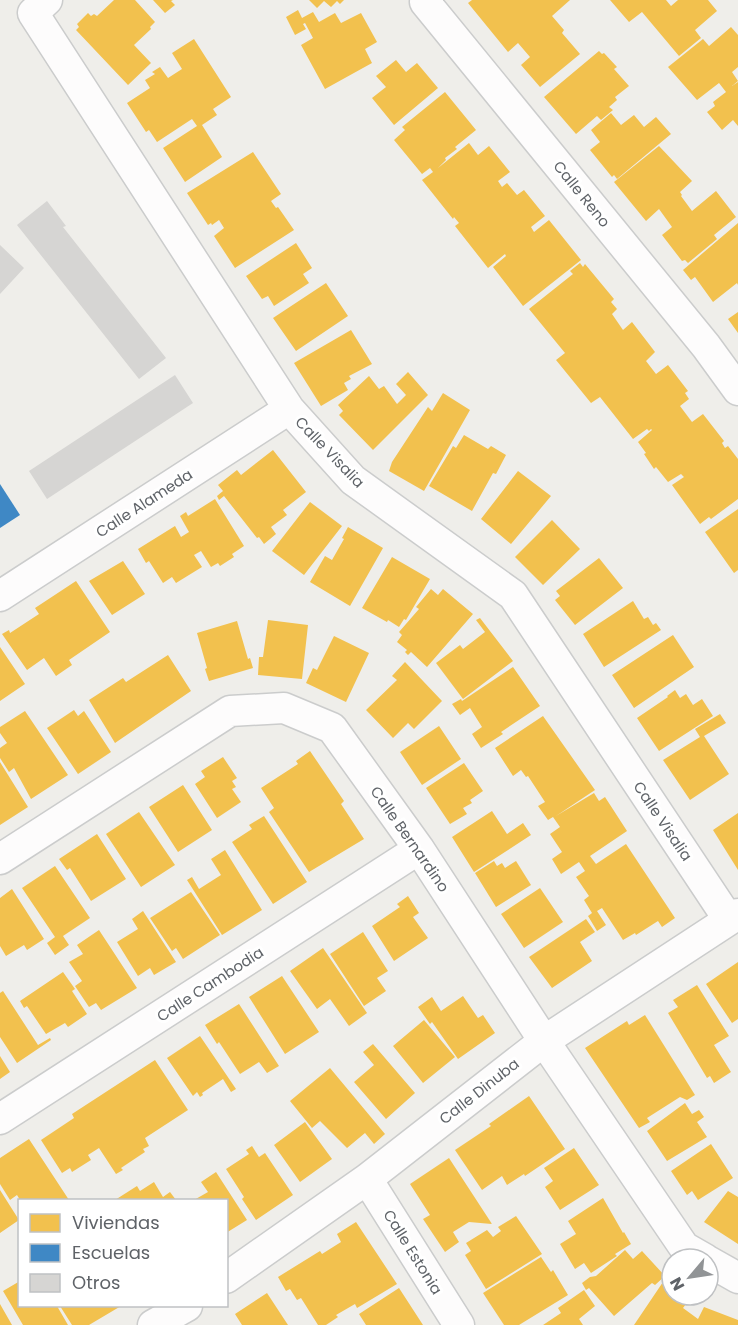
<svg xmlns="http://www.w3.org/2000/svg" width="738" height="1325" font-family="Poppins,sans-serif">
<style>
.homes{fill:#f2c14e}
.schools{fill:#3f88c5}
.building{fill:#d6d5d3}
.lines{fill:none;stroke-linecap:round;stroke-linejoin:round}
.minor-casing{stroke:#cbcccc;stroke-width:33}
.minor{stroke:#fdfcfc;stroke-width:30}
.labels{text-anchor:middle;dominant-baseline:central;stroke-width:6;stroke-linejoin:round;paint-order:stroke}
.street-label{font-size:15px;fill:#5f6368;stroke:#fff}
</style>
<rect width="100%" height="100%" fill="#efeeea"/>
<path class="homes" d="M114 0H135L155 22 150 27 151 29 134 45 151 63 128 85 76 30 79 27 77 24 88 13 91 16 94 14 97 16Z
M153 0H173L171 1 175 5 165 13Z
M309 0H344L340 4 337 1 331 7 324 1 317 8Z
M472 0H570L552 16 564 30 562 33 580 54 540 87 521 65 530 57 518 43 508 52 468 3Z
M610 0H666L671 6 678 0H708L717 11 695 30 701 38 679 56 642 12 629 22Z
M298 10 302 18 313 12 319 22 335 13 341 23 361 13 377 42 365 49 372 63 325 89 301 45 313 38 305 23 303 24 306 29 295 35 286 17Z
M731 27 738 35V67L732 72 738 81 732 86 738 82V126L733 120 722 130 707 112 715 106 713 102 726 92 719 83 697 100 668 67 703 39 709 46Z
M194 39 231 97 213 109 217 115 202 125 222 157 185 182 163 148 197 126 192 119 157 142 149 130 146 132 127 103 150 88 145 80 155 74 152 72 160 67 168 78 182 69 172 53Z
M599 51 602 54 604 53 617 67 614 69 629 86 615 97 617 100 609 107 613 110 601 120 597 116 576 134 544 97Z
M396 60 406 72 417 63 438 88 394 125 372 98 386 87 376 76Z
M445 92 476 130 455 147 457 149 445 158 446 160 438 168 469 143 478 155 489 146 510 172 498 181 502 187 507 183 517 195 524 190 545 216 531 227 534 232 549 220 581 260 523 306 493 267 506 256 505 254 488 268 455 226 459 223 454 217 453 219 422 180 433 172 430 168 422 174 394 140 405 130 402 127Z
M611 113 621 125 634 115 644 127 656 117 671 134 617 179 614 175 612 177 590 150 600 142 591 130Z
M659 146 692 181 680 192 682 195 681 196 692 211 716 191 736 217 714 235 717 239 688 263 685 260 682 261 662 235 672 227 659 209 646 221 614 182Z
M253 152 281 194 271 201 276 208 278 207 294 230 235 268 214 236 224 228 219 220 212 225 211 223 208 225 187 193Z
M738 223V285L737 283 713 302 695 277 691 280 683 270Z
M296 243 312 268 303 274 309 283 274 306 268 296 262 299 246 276Z
M580 263 583 267 585 264 614 299 611 302 617 309 612 314 623 330 632 322 652 348 655 352 646 361 656 374 668 365 688 391 685 393 689 399 680 406 692 422 703 414 724 441 722 443 725 448 728 446 738 459V499L711 519 709 517 700 524 672 485 684 477 681 474 668 482 656 467 654 469 644 454 646 453 638 442 652 430 651 429 649 431 647 429 633 439 600 397 591 403 556 360 565 353 529 309 573 274 570 271Z
M326 283 348 316 296 351 273 318Z
M738 312V333L728 319Z
M351 330 372 364 349 376 351 379 344 383 348 390 321 406 294 363Z
M408 372 428 395 373 450 339 415 343 411 338 405 369 376 379 389 384 386 397 404 406 395 396 384Z
M443 393 470 410 424 491 389 471 392 462 428 407 432 411Z
M464 435 488 449 491 446 506 455 496 474 493 473 472 511 429 486 453 446 456 448Z
M273 450 306 492 283 510 287 515 271 527 276 534 264 544 259 537 257 538 224 496 219 500 217 496 223 491 218 485 237 470 241 475Z
M518 471 551 496 511 544 481 519Z
M215 499 244 546 232 554 234 557 220 566 218 563 211 567 201 551 194 555 202 567 176 583 172 577 163 583 149 561 146 563 138 549 175 526 181 537 189 532 180 516 186 512 188 516Z
M310 502 342 526 304 575 272 551Z
M738 509V570L734 573 705 532Z
M552 520 580 549 543 585 515 557Z
M348 527 383 548 350 606 310 582 325 556 332 560 344 539 342 538Z
M392 557 430 579 406 620 404 619 399 627 388 620 387 622 362 608Z
M599 558 623 588 575 625 555 600 560 596 556 591Z
M123 561 145 594 112 615 89 581Z
M76 581 110 632 69 660 72 665 56 676 44 658 27 670 2 634 9 630 10 633 39 614 35 608Z
M431 589 438 595 443 589 473 614 427 667 411 652 408 655 405 652 407 650 397 642 402 635 399 632 419 609 416 607Z
M633 601 644 619 648 617 653 625 656 623 661 630 604 667 583 634Z
M480 618 513 661 463 699 436 663 460 645 463 649 485 632 476 620Z
M268 620 308 625 302 679 258 675 259 657H263Z
M237 621 248 659 250 658 253 668 209 681 205 669 207 668 197 633Z
M673 635 694 667 634 708 612 675Z
M334 636 369 653 346 702 306 683 313 668 317 670Z
M0 647 25 684 0 701Z
M168 655 191 691 115 743 89 700 123 678 126 682Z
M405 662 442 701 414 729 408 723 393 738 366 710 397 680 392 676Z
M513 667 540 706 501 732 503 734 481 748 472 734 482 727 470 708 460 715 452 704 461 699 462 701Z
M675 690 680 698 686 694 693 705 702 699 713 716 659 751 637 718 668 697 667 696Z
M74 710 78 716 84 711 111 752 78 774 47 728Z
M25 711 68 775 31 799 14 768 9 772 0 758V748L7 743 0 733V727Z
M720 714 726 723 704 736 729 774 690 800 663 760 700 737 695 729Z
M543 716 595 790 556 816 594 793 599 801 605 797 627 831 590 856 596 864 626 844 675 918 662 927 658 921 636 935 635 933 623 940 602 908 597 911 606 925 597 931 588 916 592 913 584 900 589 896 576 877 585 871 579 862 561 874 552 859 562 852 550 834 560 827 553 817 548 820 538 806 545 802 528 776 526 777 521 770 513 776 495 748Z
M439 726 461 759 422 785 400 752Z
M310 751 344 801 341 804 364 839 309 872 269 812 274 808 261 788 298 764 296 761Z
M223 757 237 778 232 781 236 787 232 789 241 802 217 818 195 784 205 777 201 771Z
M0 762 28 807 0 825Z
M464 763 483 791 470 800 472 803 463 808 467 814 450 824 426 788Z
M183 785 212 830 178 852 149 807Z
M492 811 507 834 523 823 531 835 474 872 452 837Z
M139 812 175 865 141 887 106 834Z
M738 813V870L713 830Z
M264 816 307 882 273 904 232 842 252 829 249 825Z
M97 834 126 879 91 901 70 868 67 870 59 859Z
M225 850 262 910 222 935 187 880 192 877 199 889 221 875 211 859Z
M494 861 497 866 502 863 505 868 516 861 531 885 496 907 475 873Z
M55 866 90 918 63 936 69 945 55 955 47 943 55 937 22 888Z
M540 888 563 922 524 948 501 914Z
M12 889 44 939 27 950 24 945 6 956 0 946V898Z
M191 892 220 935 183 959 176 948 172 951 150 918Z
M408 896 419 913 413 917 428 938 394 961 372 926 400 907 397 904Z
M143 911 176 962 154 975 150 968 138 976 117 942 138 929 132 919Z
M586 919 595 932 580 942 592 961 552 988 529 957Z
M99 930 137 988 101 1010 96 1003 89 1007 75 986 82 981 69 962 83 954 77 945Z
M363 932 388 971 377 978 386 991 364 1006 330 954Z
M323 948 367 1013 349 1026 330 999 317 1009 290 971Z
M738 962V1019L732 1023 706 984Z
M63 972 75 989 72 991 87 1014 68 1027 65 1023 46 1034 27 1006 24 1008 20 1001Z
M282 976 319 1032 285 1054 249 997Z
M697 985 729 1036 714 1045 731 1072 714 1083 710 1076 707 1078 668 1013 678 1007 673 1000Z
M3 991 38 1045 50 1038 51 1040 17 1063 0 1037V993Z
M463 996 478 1018 483 1015 495 1033 458 1059 432 1022 430 1024 418 1007 432 997 441 1011Z
M239 1004 279 1066 267 1073 259 1062 240 1074 219 1042 217 1044 205 1025Z
M645 1015 695 1095 687 1100 680 1097 647 1118 650 1122 639 1128 585 1048 627 1021 629 1025Z
M424 1020 455 1057 423 1083 393 1046Z
M200 1036 236 1089 231 1092 223 1079 202 1093 203 1095 200 1097 197 1092 193 1096 167 1058Z
M373 1044 415 1093 386 1119 354 1082 374 1065 363 1052Z
M0 1056 10 1072 0 1079Z
M155 1060 188 1110 145 1138 149 1146 143 1149 145 1152 121 1168 123 1170 116 1174 99 1148 88 1155 91 1160 72 1172 70 1168 62 1173 41 1140 74 1118 72 1114Z
M330 1068 385 1134 374 1144 365 1133 347 1148 320 1121 312 1128 290 1101Z
M529 1096 565 1149 525 1176 524 1174 507 1185 502 1176 482 1190 455 1150 491 1126 489 1124Z
M685 1103 692 1114 699 1110 704 1117 697 1122 707 1137 667 1161 647 1131Z
M305 1122 332 1159 300 1182 274 1145Z
M29 1139 69 1200H20L17 1195 10 1200 0 1184V1158Z
M711 1144 733 1178 698 1200 692 1191 687 1195 671 1171Z
M252 1146 259 1157 265 1153 293 1195 256 1220 242 1199 244 1197 226 1169 249 1154 246 1150Z
M574 1148 599 1185 560 1210 545 1187 553 1181 544 1168Z
M449 1158 492 1224 469 1222 453 1232 459 1242 445 1252 423 1219 430 1215 410 1184Z
M216 1172 247 1220 226 1233V1200H194L208 1192 201 1182Z
M154 1182 163 1197 170 1192 176 1200H115L137 1186 140 1191Z
M0 1190 19 1220 0 1233Z
M728 1191 738 1197V1244L704 1222Z
M603 1198 623 1233 624 1232 631 1244 615 1254 617 1256 591 1273 584 1263 575 1269 560 1244 576 1234 568 1221Z
M516 1216 542 1254 486 1289 465 1255 471 1251 466 1243 487 1230 493 1237 501 1231 498 1227Z
M356 1222 397 1284 357 1308 355 1304 336 1315 338 1317 326 1325H318L301 1298 297 1300 290 1289 286 1291 278 1277 320 1251 322 1254 341 1242 337 1234Z
M625 1250 633 1259 642 1251 665 1276 655 1285 652 1283 614 1316 589 1288 586 1290 582 1283 590 1277 596 1276Z
M541 1257 551 1272 553 1270 568 1295 519 1325H504L483 1293Z
M20 1281V1306H57L68 1325H23L3 1291Z
M663 1282 672 1288V1295H682L689 1300 683 1308 698 1319 704 1307 738 1320V1325H634Z
M399 1288 423 1325H366L359 1314Z
M584 1290 595 1306 579 1319 583 1325H543L561 1313 558 1308Z
M267 1293 288 1325H242L235 1314Z
M0 1304 12 1325H0Z
M60 1306H121L89 1325H72Z"/>
<path class="schools" d="M0 484 20 515 0 528Z"/>
<path class="building" d="M47 201 66 226 63 227 166 358 139 379 17 225Z
M0 245 24 268 0 294Z
M175 375 193 403 47 499 29 471Z"/>
<g class="lines">
<defs>
<path id="minor" d="M47 0 33 13 289 409 353 480 513 595 729 920
M428 0 425 2 706 346 738 390
M0 596 289 409
M0 859 230 711 284 708 332 728 419 849 544 1041 684 1247 705 1259
M0 1119 419 849
M367 1179 459 1325
M708 1261 738 1278
M226 1278 367 1179 544 1041 738 914
M153 1325 187 1306"/>
</defs>
<use href="#minor" class="minor-casing"/>
<use href="#minor" class="minor"/>
</g>
<g class="labels">
<g class="street-label">
<text transform="translate(582 194) rotate(51)">Calle Reno</text>
<text transform="translate(330 452) rotate(46)">Calle Visalia</text>
<text transform="translate(144 503) rotate(-33)">Calle Alameda</text>
<text transform="translate(663 821) rotate(56)">Calle Visalia</text>
<text transform="translate(410 839) rotate(55)">Calle Bernardino</text>
<text transform="translate(210 984) rotate(-33)">Calle Cambodia</text>
<text transform="translate(479 1091) rotate(-38)">Calle Dinuba</text>
<text transform="translate(413 1252) rotate(58)">Calle Estonia</text>
</g>
</g>
<rect x="18" y="1199" width="210" height="108" fill="#ffffff" stroke="#bfc1c3" stroke-width="1.5"/>
<rect x="30" y="1214" width="30" height="18" fill="#f2c14e" stroke="#bfc1c3" stroke-width="1.5"/>
<text x="72" y="1229" font-size="18" fill="#5f6368">Viviendas</text>
<rect x="30" y="1244" width="30" height="18" fill="#3f88c5" stroke="#bfc1c3" stroke-width="1.5"/>
<text x="72" y="1259" font-size="18" fill="#5f6368">Escuelas</text>
<rect x="30" y="1274" width="30" height="18" fill="#d6d5d3" stroke="#bfc1c3" stroke-width="1.5"/>
<text x="72" y="1289" font-size="18" fill="#5f6368">Otros</text>
<g transform="translate(690 1277) rotate(241)"><circle r="28" fill="#ffffff" stroke="#bfc1c3" stroke-width="1.5"/>
<path d="M0-4.5L10 22L0 15L-10 22Z" fill="#919496"/>
<text y="-9" font-size="16" font-weight="bold" text-anchor="middle" fill="#5f6368">N</text>
</g>
</svg>
